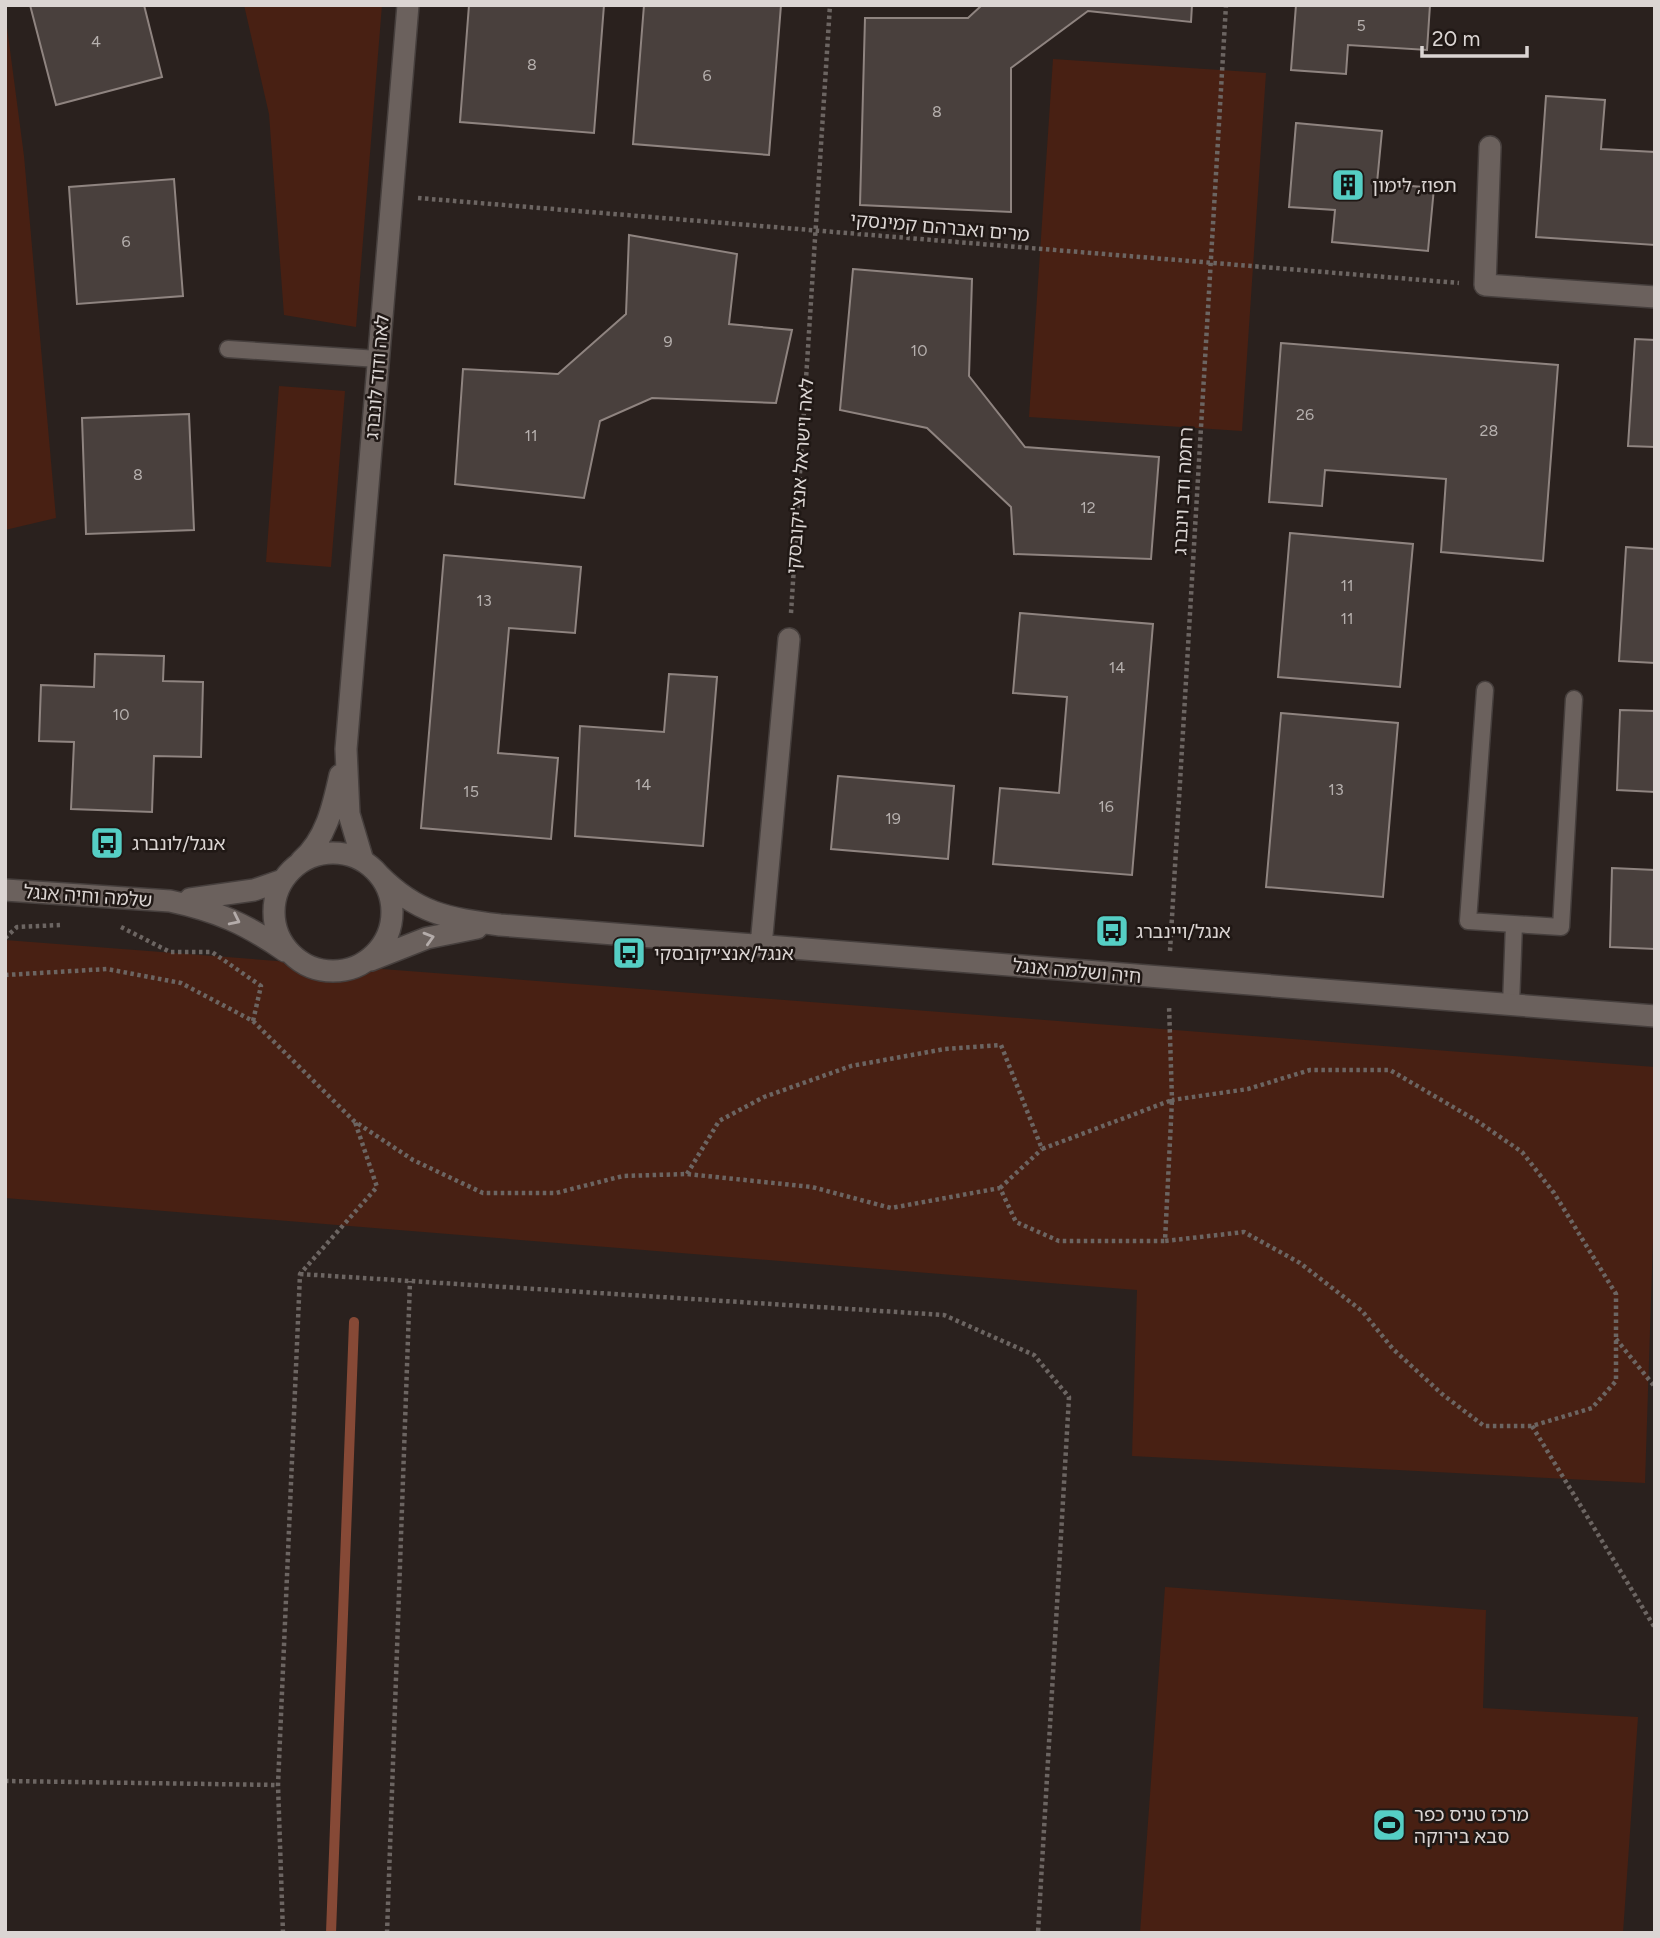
<svg xmlns="http://www.w3.org/2000/svg" width="1660" height="1938" font-family="Figtree,'Noto Sans Hebrew',sans-serif">
<style>
.green{fill:#482013}
.lines{fill:none;stroke-linecap:round;stroke-linejoin:round}
.stream{stroke:#864936;stroke-width:10}
.building{fill:#49403d;stroke:#8f8480;stroke-width:2}
.lane-casing{stroke:#463f3d;stroke-width:19}
.street-casing{stroke:#463f3d;stroke-width:24}
.path{stroke:#6c6562;stroke-width:4.5;stroke-dasharray:3.5 3.5;stroke-linecap:butt}
.lane{stroke:#6b615d;stroke-width:16}
.street{stroke:#6b615d;stroke-width:21}
.oneway{stroke:#b4acaa}
.labels{text-anchor:middle;dominant-baseline:central;stroke-width:5;stroke-linejoin:round;paint-order:stroke}
.number-label{font-size:16px;fill:#b6b0ae}
.poi-label{font-size:19px;fill:#dbd5d3;stroke:#201815;text-anchor:start}
.street-label{font-size:19px;fill:#dbd5d3;stroke:#201815}
</style>
<rect width="100%" height="100%" fill="#2a211e"/>
<path class="green" d="M244 5H382L356 327 284 315 269 114Z
M5 12 24 156 56 518 5 530Z
M1053 59 1266 73 1242 431 1029 417Z
M279 386 345 391 331 567 266 562Z
M5 940 1655 1067V1177L1645 1483 1132 1456 1137 1290 5 1198Z
M1165 1587 1486 1610 1483 1708 1638 1717 1623 1933H1140Z"/>
<g class="lines">
<path class="stream" d="M331 1933 354 1322"/>
</g>
<path class="building" d="M30 5H144L162 77 56 105Z
M469 5H604L594 133 460 122Z
M644 5H781L769 155 633 144Z
M982 5H1192L1191 22 1088 11 1011 68V212L860 205 865 18H968Z
M1296 5H1430L1427 50 1348 45 1346 74 1291 70Z
M1546 96 1605 100 1601 149 1655 152V245L1536 237Z
M1296 123 1382 131 1377 183 1434 188 1428 251 1332 242 1335 210 1289 207Z
M174 179 183 296 77 304 69 187Z
M629 235 737 254 729 324 792 330 776 403 652 398 600 421 584 498 455 484 463 369 558 374 626 314Z
M853 269 972 279 969 376 1025 447 1159 457 1151 559 1014 554 1011 507 927 428 840 410Z
M1635 339 1655 340V447L1628 446Z
M1281 343 1558 365 1543 561 1441 552 1446 479 1325 470 1322 506 1269 502Z
M189 414 194 530 86 534 82 418Z
M1290 533 1413 544 1400 687 1278 677Z
M1626 547 1655 549V663L1619 661Z
M444 555 581 567 575 633 509 628 498 753 558 758 551 839 421 828Z
M1020 613 1153 624 1132 875 993 864 1000 788 1059 793 1067 697 1013 693Z
M95 654 164 656 163 681 203 682 201 757 154 756 152 812 71 809 74 742 39 741 41 685 94 687Z
M669 674 717 677 703 846 575 836 580 726 664 732Z
M1620 710 1655 711V792L1617 790Z
M1281 713 1398 723 1383 897 1266 887Z
M838 776 954 786 948 859 831 849Z
M1612 868 1655 870V949L1610 947Z"/>
<g class="lines">
<defs>
<path id="lane" d="M228 349 378 359
M1485 690 1468 921 1561 927 1574 699
M1511 1005 1514 924"/>
<path id="street" d="M1490 147 1485 285 1655 297
M274 912a59 59 0 1 1 118 0a59 59 0 1 1-118 0Z
M301 861C326 839 333 807 340 775
M363 861 349 814 346 749 408 5
M379 875C418 914 447 918 500 925L1655 1016
M5 890 170 901C217 911 246 924 285 951
M190 899 254 890 283 880
M761 946 789 639
M371 960 427 938 477 928"/>
</defs>
<use href="#lane" class="lane-casing"/>
<use href="#street" class="street-casing"/>
<path class="path" d="M418 198 1459 283
M791 613 830 5
M5 938 17 927 60 925
M1170 951 1226 5
M5 975 107 969 181 983 253 1021 261 986 212 952H170L121 927
M253 1021 354 1121 413 1160 483 1193H556L623 1176 687 1174 812 1187 891 1208 1000 1188 1016 1222 1059 1241H1165
M687 1174 719 1121 764 1097 851 1066 945 1049 1001 1045 1042 1149 1172 1100 1165 1241 1244 1232 1300 1263 1362 1311 1393 1349 1442 1394 1484 1426H1532L1592 1408 1616 1381V1294L1554 1193 1522 1152 1477 1121 1390 1070H1310L1248 1089 1172 1100 1169 1005
M1000 1188 1042 1149
M300 1274 944 1315 1034 1355 1069 1397 1038 1933
M1616 1339 1655 1387
M1532 1426 1655 1628
M5 1781 278 1785
M283 1933 278 1785 300 1274 377 1187 355 1122
M387 1933 410 1281"/>
<use href="#lane" class="lane"/>
<use href="#street" class="street"/>
</g>
<defs><path id="oneway-chevron" d="M-2-3.5L2.5 0L-2 3.5" fill="none" stroke-width="1.6" stroke-linecap="round" stroke-linejoin="round" transform="scale(1.75)"/></defs>
<g class="oneway">
<use href="#oneway-chevron" transform="translate(235 920) rotate(26)"/>
<use href="#oneway-chevron" transform="translate(429 938) rotate(-16)"/>
</g>
<defs>
<symbol id="building-square" viewBox="-11 -11 22 22"><rect x="-9" y="-9" width="18" height="18" rx="4" fill="#55cec4" stroke="#201815"/><path d="M-4-6H4V6H1V3H-1V6H-4ZM-2.5-4.3h1.7v1.8h-1.7ZM.8-4.3h1.7v1.8H.8ZM-2.5-1h1.7V.8h-1.7ZM.8-1h1.7V.8H.8Z" fill="#111"/></symbol>
<symbol id="bus-square" viewBox="-11 -11 22 22"><rect x="-9" y="-9" width="18" height="18" rx="4" fill="#55cec4" stroke="#201815"/><path d="M-5-6H5V4H4V6H2V4H-2V6H-4V4H-5ZM-3.5-4V0h7V-4ZM-3.5 1.2v1.5H-2V1.2ZM2 1.2v1.5H3.5V1.2Z" fill="#111"/></symbol>
<symbol id="stadium-square" viewBox="-11 -11 22 22"><rect x="-9" y="-9" width="18" height="18" rx="4" fill="#55cec4" stroke="#201815"/><path d="M0-5a6.5 5 0 1 0 0 10a6.5 5 0 1 0 0-10ZM-3.5-1.8h7v3.6h-7Z" fill="#111"/></symbol>
</defs>
<g fill-rule="evenodd">
<use href="#building-square" x="1329" y="166" width="38" height="38"/>
<use href="#bus-square" x="88" y="824" width="38" height="38"/>
<use href="#bus-square" x="1093" y="912" width="38" height="38"/>
<use href="#bus-square" x="610" y="934" width="38" height="38"/>
<use href="#stadium-square" x="1370" y="1806" width="38" height="38"/>
</g>
<g class="labels">
<g class="number-label">
<text x="1361" y="25">5</text>
<text x="96" y="41">4</text>
<text x="532" y="64">8</text>
<text x="707" y="75">6</text>
<text x="937" y="111">8</text>
<text x="126" y="241">6</text>
<text x="668" y="341">9</text>
<text x="919" y="350">10</text>
<text x="1305" y="414">26</text>
<text x="1489" y="430">28</text>
<text x="531" y="435">11</text>
<text x="138" y="474">8</text>
<text x="1088" y="507">12</text>
<text x="1347" y="585">11</text>
<text x="484" y="600">13</text>
<text x="1347" y="618">11</text>
<text x="1117" y="667">14</text>
<text x="121" y="714">10</text>
<text x="643" y="784">14</text>
<text x="1336" y="789">13</text>
<text x="471" y="791">15</text>
<text x="1106" y="806">16</text>
<text x="893" y="818">19</text>
</g>
<g class="poi-label">
<text x="1372" y="185">תפוז, לימון</text>
<text x="132" y="843">אנגל/לונברג</text>
<text x="1136" y="931">אנגל/ויינברג</text>
<text x="654" y="953">אנגל/אנצ׳יקובסקי</text>
<text x="1414" y="1814">מרכז טניס כפר<tspan x="1414" dy="22">סבא בירוקה</tspan></text>
</g>
<g class="street-label">
<text transform="translate(940 227) rotate(5)">מרים ואברהם קמינסקי</text>
<text transform="translate(377 377) rotate(-85)">לאה ודוד לונברג</text>
<text transform="translate(800 476) rotate(-86)">לאה וישראל אנצ'יקובסקי</text>
<text transform="translate(1183 491) rotate(-87)">רחמה ודב וינברג</text>
<text transform="translate(88 896) rotate(4)">שלמה וחיה אנגל</text>
<text transform="translate(1077 971) rotate(5)">חיה ושלמה אנגל</text>
</g>
</g>
<rect width="1660" height="1938" fill="none" stroke="#dbd5d3" stroke-width="14"/>
<path d="M1422 46v10h105v-10" fill="none" stroke="#dbd5d3" stroke-width="3.5"/>
<text x="1432" y="46" font-size="21" fill="#dbd5d3" stroke="#201815" stroke-width="5" paint-order="stroke">20 m</text>
</svg>
